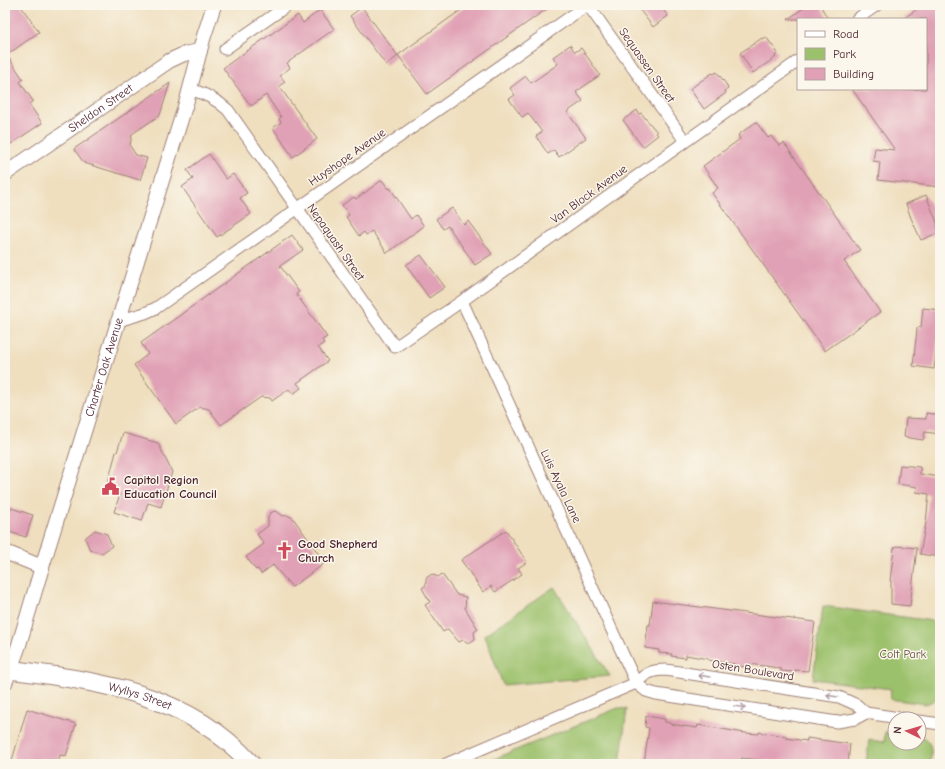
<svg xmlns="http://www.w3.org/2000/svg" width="945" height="769" font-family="'Comic Neue',sans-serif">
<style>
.green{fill:#9cc16c;stroke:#73704c}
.building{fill:#e0a0b5}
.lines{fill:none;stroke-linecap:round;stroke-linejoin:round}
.minor-casing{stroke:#9c7f75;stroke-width:13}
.tertiary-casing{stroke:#9c7f75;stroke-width:16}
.primary-casing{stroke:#9c7f75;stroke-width:20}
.minor{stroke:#fff;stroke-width:11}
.tertiary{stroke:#fff;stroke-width:14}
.primary{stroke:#fff;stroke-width:18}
.oneway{stroke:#ae9aa0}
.labels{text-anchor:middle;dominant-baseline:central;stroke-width:3;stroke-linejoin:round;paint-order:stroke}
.street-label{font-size:12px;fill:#4a1f2b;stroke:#fbf7ec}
.poi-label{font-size:12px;font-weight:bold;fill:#4a1f2b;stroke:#fbf7ec;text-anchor:start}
.park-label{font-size:12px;fill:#63503e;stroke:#fbf7ec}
</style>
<rect width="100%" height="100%" fill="#fbf7ec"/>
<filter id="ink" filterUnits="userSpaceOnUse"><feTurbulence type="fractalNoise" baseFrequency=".025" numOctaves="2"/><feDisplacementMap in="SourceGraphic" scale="8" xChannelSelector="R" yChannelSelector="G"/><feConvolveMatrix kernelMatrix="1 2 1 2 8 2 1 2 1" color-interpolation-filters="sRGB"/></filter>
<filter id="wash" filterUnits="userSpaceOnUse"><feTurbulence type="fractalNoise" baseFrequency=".012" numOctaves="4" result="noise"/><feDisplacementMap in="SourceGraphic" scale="16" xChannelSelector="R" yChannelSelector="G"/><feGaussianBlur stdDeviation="0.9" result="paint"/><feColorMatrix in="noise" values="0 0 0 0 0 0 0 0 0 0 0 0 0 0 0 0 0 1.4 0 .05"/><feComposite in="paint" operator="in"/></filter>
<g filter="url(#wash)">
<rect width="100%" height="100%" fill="#efdfbf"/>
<path class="green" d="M554 587 610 676 503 685 485 635Z
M823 606 940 622V690C937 698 934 702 925 704L890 699 891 689 813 679Z
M618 708 627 709 620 764H482Z
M885 732 895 733V743H919V736C933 740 932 752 930 764H866L869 740 884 742Z"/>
<g id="blocks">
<path class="building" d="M5 5H20L39 32 7 55 23 79 20 82 33 101 29 104 42 123 5 148Z
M468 5H552L427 94 398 55Z
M636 5H664L661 7 668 16 653 27Z
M808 5H820L828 19H788Z
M923 5H940V187L878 180 880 162 873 161 875 148 895 150 852 89H926V19H903Z
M362 7 398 56 386 65 350 16Z
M320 10 334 29 287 63 290 68 280 75 285 82 279 86 317 139 293 157 273 128 281 122 279 119 281 117 266 95 251 106 223 68 298 15 303 23Z
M766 37 778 53 775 56 776 57 753 73 740 53 762 38 763 39Z
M570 45 575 52 581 48 600 75 576 92 583 101 567 112 586 138 559 157 554 150 548 154 536 136 542 132 528 113 522 117 509 99 515 95 510 88 526 76 531 83 558 64 553 57Z
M717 72 726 84 728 89 725 91 726 93 704 109 690 89 712 73 713 74Z
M170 83 160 115 132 134 130 146 136 155 147 158 140 180 84 163 74 149Z
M637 110 639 114 641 113 657 132 656 133 658 135 644 146H642L623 120Z
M756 122 768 138 771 136 779 146 784 143 860 250 844 261 880 312 825 351 712 193 718 188 703 166 740 139 738 135Z
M209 154 226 179 233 174 239 182 247 193 240 198 251 214 217 237 182 187 193 179 187 170Z
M382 180 389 189 390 188 411 219 416 215 424 226 387 253 372 231 366 235 364 232 359 236 346 217 349 215 342 205 354 197 356 199Z
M926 195 938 225 937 226 940 232 921 240 911 218 906 204Z
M452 208 464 225 468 221 471 225 492 254 475 265 448 226 443 229 436 219Z
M292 235 303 250 280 266 299 292 296 294 327 337 322 340 324 343 318 347 328 361 297 383 301 388 293 394 289 389 272 401 270 398 261 397 221 425 209 409 200 407 176 424 134 365 148 354 141 343Z
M421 255 445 287 429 298 406 265Z
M923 308 940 310V331H939L934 369 913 366 917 329 918 327 921 328Z
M926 413 940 415V434L925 432 923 440 904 437 906 418 926 419Z
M123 433 158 443 172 472 161 507 148 503 142 521 114 512 120 494 106 490 116 452H117Z
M900 465 920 467V474L940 477V557L920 554 926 522 929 494 916 492 917 487 898 484Z
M5 506 33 515 26 537 9 532 10 531 5 529Z
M275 511 279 513 283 516 287 515 293 518 325 563 292 587 273 565 261 574 258 569 256 570 246 557 264 544 257 534 268 526V517L270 513Z
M95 530 107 534 112 546 102 553 90 550 85 538Z
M506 530 527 562 518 568 522 574 495 592 491 586 483 592 461 560Z
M896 546 917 548 910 606 891 604V581H890L894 548H895Z
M432 574 438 577 442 574 457 595 466 597 465 608 478 629 474 632 475 639 469 643 463 640 459 642 448 629 443 632 425 605 430 602 422 588 426 585V578Z
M653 601 815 622 808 671 795 670V672L781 671V669L772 667 748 664V667L734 666 735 664 708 660V659L686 655V658L671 656 672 654 659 653V650L645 648 648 625H650Z
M27 709 76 724 66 756 60 755 58 764H11Z
M646 716 665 719V722L670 723V724L697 728 698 725 745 733 759 734V732L772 734 786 736V738L807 741V738L850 744 848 764H801L741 758V764H644L649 728 645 727Z"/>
</g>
</g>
<g filter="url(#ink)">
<use href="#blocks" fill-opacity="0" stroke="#9c7f75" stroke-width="1"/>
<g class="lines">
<defs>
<path id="minor" d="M588 5 685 141
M857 19 877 5
M225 49 288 5
M190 89C205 94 216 99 228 110L395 347 462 301 798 61
M462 301 636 683 646 691 656 694 837 722 855 719 866 713
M118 321 145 313 156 308 587 5
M919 721 940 724
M446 764 636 683C646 673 652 670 666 670L839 697 857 705 866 713 906 719"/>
<g id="tertiary">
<path id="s1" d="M5 174 169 61 184 54 200 51"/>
<path d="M5 552 42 567"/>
<path id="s2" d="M5 683 18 648 42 567 187 100 203 39 214 5"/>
</g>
<g id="primary">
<path id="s3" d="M5 669C95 681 187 692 251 764"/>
</g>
</defs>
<use href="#minor" class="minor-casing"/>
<use href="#tertiary" class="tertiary-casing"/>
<use href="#primary" class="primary-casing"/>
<use href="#minor" class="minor"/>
<use href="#tertiary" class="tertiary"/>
<use href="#primary" class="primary"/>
</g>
<defs><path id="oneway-shaft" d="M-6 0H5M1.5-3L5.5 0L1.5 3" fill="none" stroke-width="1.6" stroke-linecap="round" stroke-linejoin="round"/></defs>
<g class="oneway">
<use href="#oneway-shaft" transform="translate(704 676) rotate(-171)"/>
<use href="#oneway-shaft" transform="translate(832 696) rotate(-171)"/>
<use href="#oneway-shaft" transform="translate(740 707) rotate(9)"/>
</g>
</g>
<defs>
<symbol id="civic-bare" viewBox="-9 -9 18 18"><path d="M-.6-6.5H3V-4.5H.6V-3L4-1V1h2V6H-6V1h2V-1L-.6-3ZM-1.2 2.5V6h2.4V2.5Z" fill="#d1495b" stroke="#fbf7ec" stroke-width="2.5" paint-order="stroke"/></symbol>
<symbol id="church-bare" viewBox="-9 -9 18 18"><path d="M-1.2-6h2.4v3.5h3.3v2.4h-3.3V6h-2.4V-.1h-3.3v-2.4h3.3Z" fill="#d1495b" stroke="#fbf7ec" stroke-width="2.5" paint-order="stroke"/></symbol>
</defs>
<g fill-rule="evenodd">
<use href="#civic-bare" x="98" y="474" width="25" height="25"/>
<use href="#church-bare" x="272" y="538" width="25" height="25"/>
</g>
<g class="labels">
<g class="street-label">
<text transform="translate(647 65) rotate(55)">Sequassen Street</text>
<text stroke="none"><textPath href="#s1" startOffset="116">Sheldon Street</textPath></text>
<text transform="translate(347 157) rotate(-35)">Huyshope Avenue</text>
<text transform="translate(589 194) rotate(-36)">Van Block Avenue</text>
<text transform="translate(336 242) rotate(55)">Nepaquash Street</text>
<text stroke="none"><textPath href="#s2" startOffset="331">Charter Oak Avenue</textPath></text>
<text transform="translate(561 486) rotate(65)">Luis Ayala Lane</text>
<text transform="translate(753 670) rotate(9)">Osten Boulevard</text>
<text stroke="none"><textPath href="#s3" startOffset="138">Wyllys Street</textPath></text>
</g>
<g class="poi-label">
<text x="124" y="480">Capitol Region<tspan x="124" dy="14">Education Council</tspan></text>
<text x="298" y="544">Good Shepherd<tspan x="298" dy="14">Church</tspan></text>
</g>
<g class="park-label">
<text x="903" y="654">Colt Park</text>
</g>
</g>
<rect width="945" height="769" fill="none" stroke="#fbf7ec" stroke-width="20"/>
<rect x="797" y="18" width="130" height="72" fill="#fbf7ec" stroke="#b4a19f"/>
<rect x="805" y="31" width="20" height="6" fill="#ffffff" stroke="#b4a19f"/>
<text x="833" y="38" font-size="12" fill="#4a1f2b">Road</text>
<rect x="805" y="48" width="20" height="12" fill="#9cc16c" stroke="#b4a19f"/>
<text x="833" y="58" font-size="12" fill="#4a1f2b">Park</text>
<rect x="805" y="68" width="20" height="12" fill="#e0a0b5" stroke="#b4a19f"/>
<text x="833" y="78" font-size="12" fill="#4a1f2b">Building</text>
<g transform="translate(907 731) rotate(275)"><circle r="19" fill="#fbf7ec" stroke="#b4a19f"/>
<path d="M0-3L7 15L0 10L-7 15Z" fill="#d1495b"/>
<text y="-6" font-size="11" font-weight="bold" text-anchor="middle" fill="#4a1f2b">N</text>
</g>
</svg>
